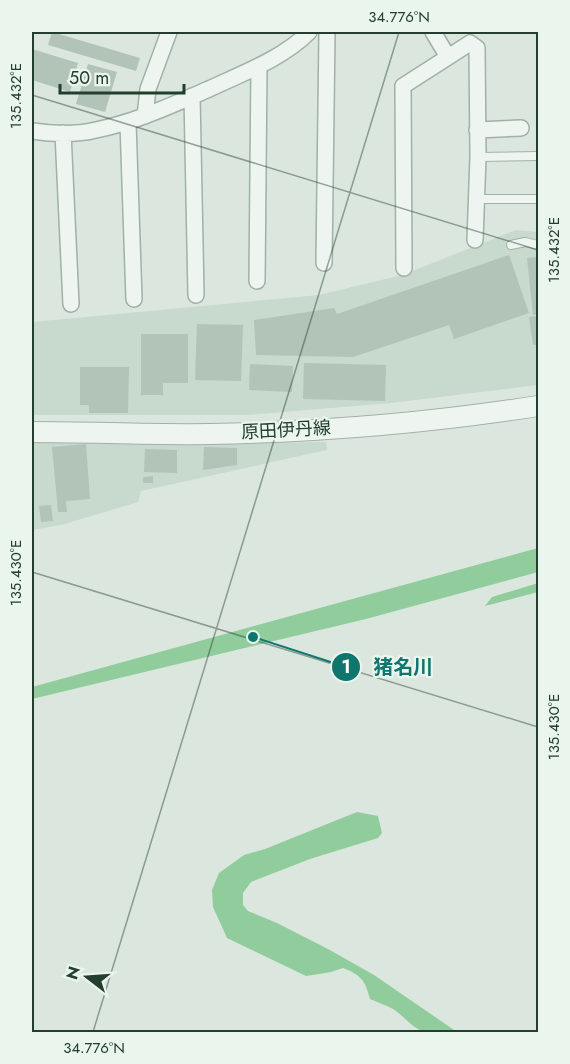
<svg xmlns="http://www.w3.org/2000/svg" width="570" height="1064" font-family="Jost,'Noto Sans JP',sans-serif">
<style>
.built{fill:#c8d9cd}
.water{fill:#91cc9c}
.building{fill:#b1c4b7}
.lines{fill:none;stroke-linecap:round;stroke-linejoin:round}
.service-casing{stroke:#a0b1a5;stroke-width:10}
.minor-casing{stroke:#a0b1a5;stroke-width:18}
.tertiary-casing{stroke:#a0b1a5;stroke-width:22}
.service{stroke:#eef5f0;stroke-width:8}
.minor{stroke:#eef5f0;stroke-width:15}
.tertiary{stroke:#eef5f0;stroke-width:20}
.ticks{fill:none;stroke:#233e2c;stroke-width:1.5;stroke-opacity:0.45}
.labels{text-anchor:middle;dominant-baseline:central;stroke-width:4.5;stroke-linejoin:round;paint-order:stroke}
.street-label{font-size:18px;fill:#233e2c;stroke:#eaf5ed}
.leader{fill:none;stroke:#0f766e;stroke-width:2}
.callout-dot{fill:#0f766e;stroke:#eaf5ed;stroke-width:2}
.mark-label{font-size:18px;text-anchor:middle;font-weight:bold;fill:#fff}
.callout-label{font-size:20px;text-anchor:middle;font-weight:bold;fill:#0f766e;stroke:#eaf5ed;stroke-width:4.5;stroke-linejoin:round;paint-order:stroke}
.neatline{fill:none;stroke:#233e2c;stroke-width:2}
.ticks-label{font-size:15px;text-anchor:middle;fill:#233e2c}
</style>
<rect width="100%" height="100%" fill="#dbe7de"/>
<path class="built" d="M516 230 538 232V385L391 403 248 415H32V322L319 295 402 275Z
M32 441 174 444 326 442 327 450 141 491 138 502 61 525 32 530Z"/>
<path class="water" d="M538 548V572L366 619 32 699V687Z
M538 583V592L485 606 492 597Z
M357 812 378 816 382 833 378 838 310 859 251 882 243 893V905L248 911 277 923 328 949 374 975 457 1032H424C411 1027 404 1016 393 1009 386 1005 377 1002 370 999 365 980 361 975 343 968L331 972 306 976 227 938 213 907 212 890 219 873 244 855 265 849Z"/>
<path class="building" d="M52 32 140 58 136 71 48 45Z
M32 49 78 63 70 92 32 80Z
M88 64 117 72 105 112 76 104Z
M509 255 529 313 454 339 449 325 353 357 256 355 254 320 334 308 337 314Z
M538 257V314L533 315 527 258Z
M538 316V345H533L529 317Z
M197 324 243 325 241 381 195 380Z
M141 334H188V383H163V395H141Z
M304 363 386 365 385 401 303 399Z
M250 364 293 366 292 392 249 390Z
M80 367H129L128 413H89V405H80Z
M86 444 90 499 66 501 67 512H58L52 447Z
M204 447 237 448V465L203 470Z
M145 449 177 450V473L144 472Z
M153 476V483H143V477Z
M51 505 53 521 41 522 39 506Z"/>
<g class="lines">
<defs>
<path id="service" d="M478 157 538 156
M476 199H536
M511 245 525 242 538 245"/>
<path id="minor" d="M433 32 448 57
M192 96 196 295
M145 116 148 89 169 32
M128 123 134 299
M477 130 521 128
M32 131C52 134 75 135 96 130 136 122 172 105 209 89 243 73 282 59 309 32
M63 133 71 304
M324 263 327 32
M404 268 403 86 470 43 477 48 478 157 475 240
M257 281 259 66"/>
<path id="tertiary" d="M32 432C91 432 151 435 210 434 320 432 430 423 538 406"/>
</defs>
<use href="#service" class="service-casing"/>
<use href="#minor" class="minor-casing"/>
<use href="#tertiary" class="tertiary-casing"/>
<use href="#service" class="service"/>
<use href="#minor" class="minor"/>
<use href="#tertiary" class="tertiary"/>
</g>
<path class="ticks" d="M32 95 538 250M32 572 538 727M93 1032 399 32"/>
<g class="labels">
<g class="street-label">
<text transform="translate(286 430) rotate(-3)">原田伊丹線</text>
</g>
</g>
<path class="leader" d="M253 637L346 667"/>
<g class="callout-dot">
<circle cx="253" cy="637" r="6"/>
<circle cx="346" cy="667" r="15"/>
</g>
<g class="mark-label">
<text x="346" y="673">1</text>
</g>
<g class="callout-label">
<text x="403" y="674">猪名川</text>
</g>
<rect width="570" height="1064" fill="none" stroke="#eaf5ed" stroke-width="66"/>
<g transform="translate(87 977) rotate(287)" stroke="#eaf5ed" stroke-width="4.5" paint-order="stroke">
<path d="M0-4.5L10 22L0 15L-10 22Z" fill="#233e2c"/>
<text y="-9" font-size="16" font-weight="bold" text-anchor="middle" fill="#233e2c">N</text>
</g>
<path d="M60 84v9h124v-9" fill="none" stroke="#233e2c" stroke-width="3"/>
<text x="69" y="84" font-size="18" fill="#233e2c" stroke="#eaf5ed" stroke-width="4.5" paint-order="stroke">50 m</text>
<rect x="33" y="33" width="504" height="998" class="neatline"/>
<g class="ticks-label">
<text x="399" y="22">34.776°N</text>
<text transform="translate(16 96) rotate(-90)" y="5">135.432°E</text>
<text transform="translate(554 250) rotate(-90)" y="5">135.432°E</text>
<text transform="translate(16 573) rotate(-90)" y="5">135.430°E</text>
<text transform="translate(554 727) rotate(-90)" y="5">135.430°E</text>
<text x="94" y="1053">34.776°N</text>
</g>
</svg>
